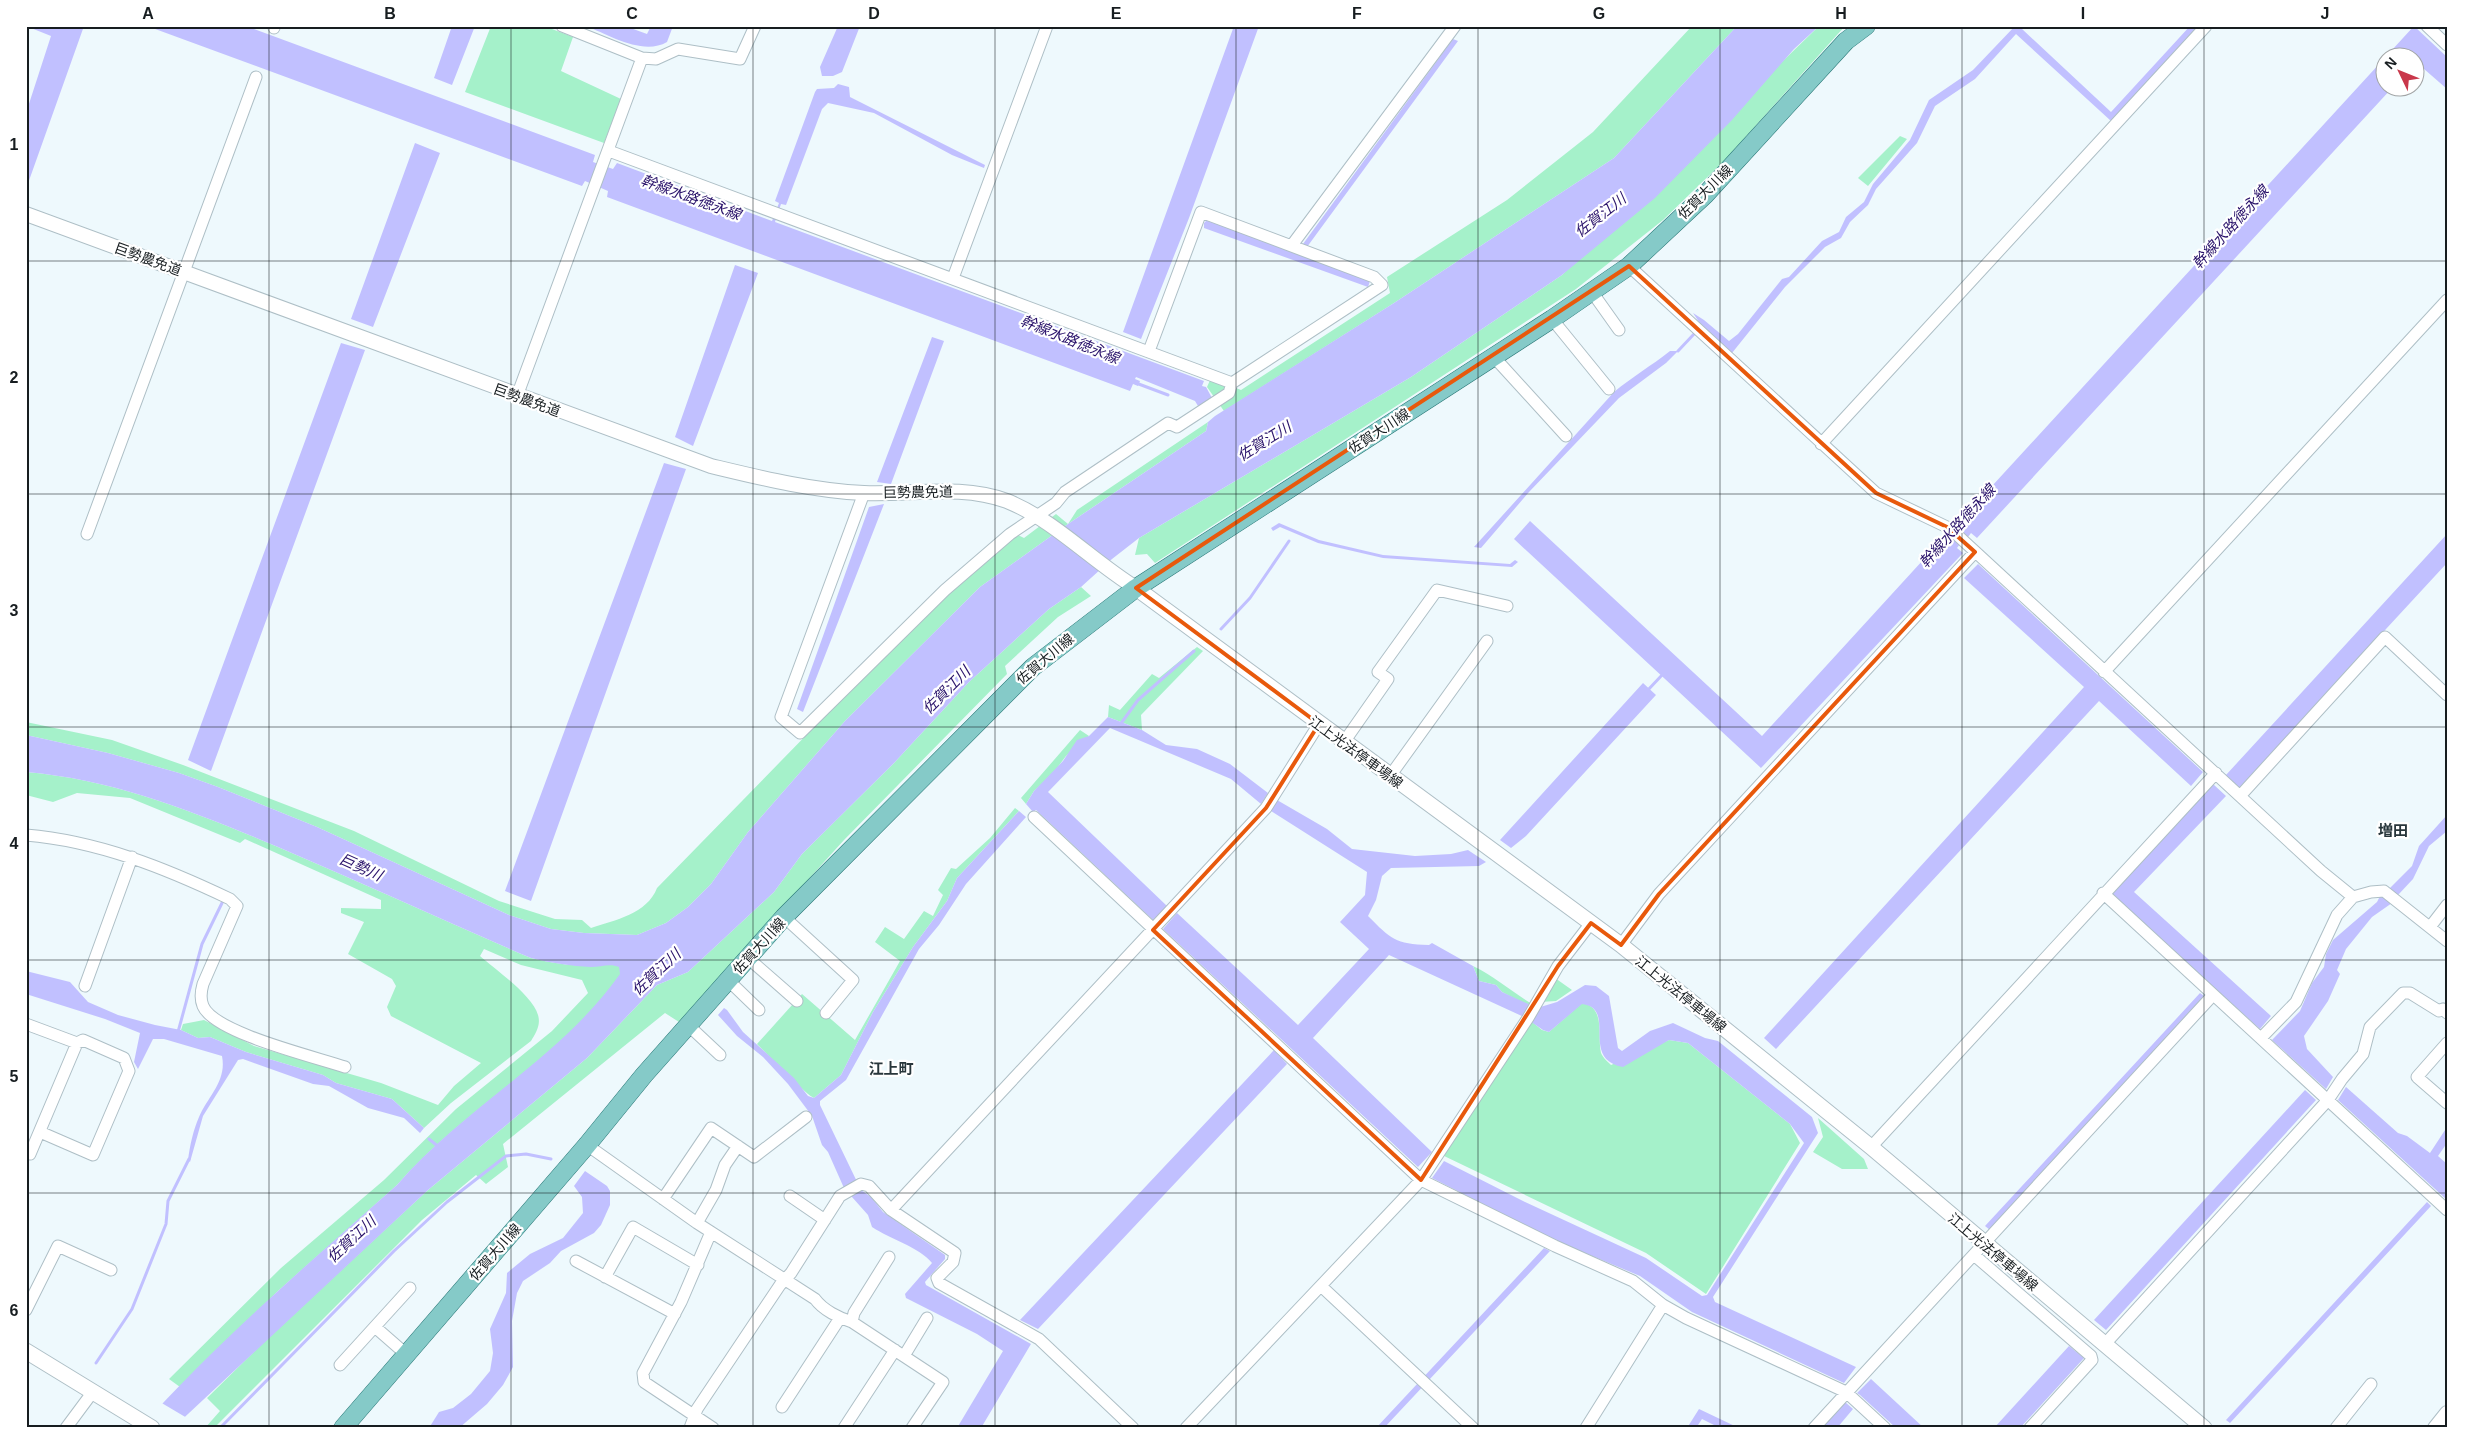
<svg xmlns="http://www.w3.org/2000/svg" width="2473" height="1454" font-family="Arial,'Noto Sans JP',sans-serif">
<style>
.green{fill:#a5f1ca}
.water{fill:#c1c0ff}
.pier{fill:#eef9fd}
.lines{fill:none;stroke-linecap:round;stroke-linejoin:round}
.stream{stroke:#c1c0ff;stroke-width:3}
.minor-casing{stroke:#aebfc6;stroke-width:13}
.tertiary-casing{stroke:#aebfc6;stroke-width:16}
.secondary-casing{stroke:#aebfc6;stroke-width:17}
.primary-casing{stroke:#297776;stroke-width:19}
.minor{stroke:#fff;stroke-width:11}
.tertiary{stroke:#fff;stroke-width:14}
.secondary{stroke:#fff;stroke-width:15}
.primary{stroke:#85cac8;stroke-width:18}
.marked{fill:none;stroke:#e8590c;stroke-width:4;stroke-linejoin:round}
.grid{fill:none;stroke:#171d20;stroke-width:1;stroke-opacity:0.55}
.labels{text-anchor:middle;dominant-baseline:central;stroke-width:4.5;stroke-linejoin:round;paint-order:stroke}
.street-label{font-size:14px;fill:#171d20;stroke:#fff}
.water-label{font-size:15px;font-style:italic;fill:#29126a;stroke:#fff}
.neighbourhood-label{font-size:15px;font-weight:bold;fill:#28363b;stroke:#fff}
.neatline{fill:none;stroke:#171d20;stroke-width:2}
.grid-label{font-size:16px;text-anchor:middle;font-weight:bold;fill:#171d20}
</style>
<rect width="100%" height="100%" fill="#eef9fd"/>
<path class="green" d="M491 26H544L573 37 561 71 621 99 604 143 465 92Z
M1692 26H1737L1614 158 1394 303 1224 411 1207 387 1211 378 1241 390 1390 293 1387 277 1507 200 1593 132Z
M1819 26H1845L1723 162 1663 220 1576 289 1155 563 1147 554 1135 555 1139 538 1411 377 1562 275Z
M1900 136 1907 139 1868 186 1858 178Z
M1208 422 1206 431 1068 524 980 587 845 721 748 832 711 884 688 907 666 923 637 935 584 933 551 929 509 915 317 827 218 787 179 773 108 753 26 735V722L112 740 183 765 354 831 499 901 555 919 582 920 591 928C615 920 647 914 657 888L945 593 1016 534 1024 538 1056 514 1068 524 1077 510Z
M1081 587 1091 596 1058 617 1005 666 1007 674 844 840 679 1022 665 1013 503 1144 508 1167 486 1184 476 1175 422 1220 214 1428H205L220 1411 207 1398 270 1336 428 1190 587 1058 657 985 688 972 774 892 802 854 894 763 969 682 1049 609Z
M1197 647 1203 651 1141 715 1142 730 1108 717 1109 705 1120 710 1152 674 1159 678Z
M1080 730 1089 736 1066 756 1051 776 1034 791 1026 804 1021 798Z
M26 772C117 780 194 812 278 847 363 883 446 922 531 958 565 966 587 968 622 962L628 978C605 1000 582 1023 559 1044 505 1091 444 1131 397 1185L278 1291 180 1387 169 1379 281 1268 384 1180 456 1109 552 1031 588 993 582 980 521 965 484 949 480 956C495 969 533 996 538 1015 541 1025 536 1033 531 1041L451 1103 424 1128 392 1099 336 1083 323 1075 246 1052 210 1037 198 1038 181 1030 183 1024 204 1020 254 1046 381 1083 438 1105 454 1086 481 1063 391 1016 387 1007 396 986 392 979 348 954 364 922 341 913V908L381 909V900L245 839 240 843 130 798 77 793 53 802 26 795Z
M1015 808 1019 811 957 878 947 901 913 947 873 1012 841 1075 814 1098C806 1095 767 1054 757 1044L802 994 855 1040 900 961 875 942 885 927 904 939 924 911 933 916 943 895 938 890 951 868 956 869 990 838Z
M1473 966C1494 976 1512 992 1532 1004L1531 1007 1502 992 1496 985 1479 981Z
M1555 978 1572 990 1556 1001 1540 1002Z
M1582 1003C1606 1007 1597 1035 1601 1053 1603 1058 1608 1062 1611 1065L1669 1040 1688 1043 1790 1124 1800 1143 1706 1294 1646 1253 1442 1155 1531 1021 1542 1030 1549 1032Z
M1818 1118 1864 1159 1868 1169H1842L1813 1152 1823 1137Z"/>
<path class="water" d="M26 26H84L26 189V113L51 36Z
M147 26H246L595 155 593 162 613 169 617 163 772 221 779 203 775 201 815 92 817 89 834 88 838 84 849 87 850 97 985 165 984 168 952 155 874 113 828 103 822 109 786 205 781 204 775 222 1204 381 1202 386 1206 387 1212 398 1198 406 1195 401 1136 377 1135 379 1140 381 1138 386 1133 384 1130 391 607 197 608 191 585 181 582 186Z
M452 26H475L452 85 434 78Z
M586 26H625L647 34 651 26H673L667 42C643 56 609 35 586 26Z
M838 26H860L842 72 833 76H822L820 67Z
M1234 26H1259L1189 218 1141 339 1123 332Z
M1737 26H1819L1794 49 1732 120 1655 198 1562 275 1411 377 1139 538 1112 559 1081 587 1049 609 969 682 894 763 802 854 774 892 688 972 657 985 587 1058 428 1190 173 1428H140C219 1340 309 1263 397 1185 464 1107 560 1059 620 974L619 967C610 963 601 967 591 967 571 966 551 963 531 958 446 922 363 883 278 847 194 812 117 780 26 772V735L108 753 179 773 218 787 317 827 509 915 551 929 584 933 637 935 666 923 688 907 711 884 748 832 845 721 980 587 1068 524 1206 431 1208 422 1215 416 1394 303 1614 158Z
M2015 26H2022V29L2111 112 2190 26H2198L2111 121 2016 34 1975 79 1935 106 1917 143 1876 189 1868 205 1850 222 1841 238 1825 247 1785 287 1732 353 1701 325 1693 313 1704 320 1729 341 1738 334 1782 279 1789 277 1822 241 1839 232 1846 217 1864 202 1873 184 1910 140 1929 100 1973 70Z
M2414 26 2447 57V89L2416 62V58H2386V88H2392L1977 538 1971 533 1968 537 1962 531 1965 527 1959 522Z
M1453 39 1458 41 1307 247 1303 244Z
M415 143 440 153 373 327 351 319Z
M1207 220 1370 281 1368 287 1204 228V223Z
M735 265 758 273 693 446 675 437Z
M932 337 944 341 891 484 877 482Z
M341 343 365 350 211 771 188 760Z
M1670 351H1678L1666 363 1619 398 1529 492 1481 548 1474 547 1614 392C1632 377 1651 366 1670 351Z
M664 463 686 469 531 901 505 891Z
M884 504 803 712 797 709 869 507Z
M1530 521 1762 736 1945 536 1951 542 1955 539 1960 544 1957 548 1963 553 1761 768 1514 539Z
M1279 523 1319 540 1383 555 1510 564 1515 560 1518 562 1512 567 1383 558 1318 543 1280 527 1273 531 1271 528Z
M2447 534V563L2239 788 2226 775Z
M1978 564 2203 772 2191 786 2099 701 1776 1049 1764 1038 2084 687 1964 578Z
M1643 683 1656 695 1526 836 1511 848 1500 840Z
M1108 717 1142 730 1166 745 1197 749 1230 764 1268 793 1261 804 1231 779 1110 728 1048 792 1167 906 1153 920 1036 810 1033 812 1026 804 1034 791 1063 761 1077 740 1089 736Z
M2213 784 2226 796 2134 892 2271 1016 2260 1029 2109 893Z
M1277 800 1327 829 1352 849 1415 856 1451 854 1468 850 1486 862 1479 866 1391 868 1382 876 1376 900 1368 916C1391 939 1395 944 1429 945L1432 943 1473 966 1479 981 1496 985 1502 992 1537 1008 1557 1002 1585 985 1596 986 1609 996 1618 1048 1622 1051 1650 1031 1673 1023 1705 1038 1718 1041 1812 1117 1818 1133 1713 1297 1715 1302 1856 1367 1844 1383 1692 1312 1640 1276 1554 1240 1432 1178 1444 1161 1523 1201 1646 1258 1702 1296 1707 1295 1804 1143 1790 1124 1688 1043 1669 1040 1623 1067C1579 1059 1618 1008 1582 1004L1549 1032 1543 1030 1524 1017 1389 955 1313 1038 1432 1152 1418 1167 1163 929 1177 913 1298 1025 1369 949 1340 922 1365 895 1367 872 1271 811Z
M1019 811 1026 817 966 884 939 925 919 949 846 1080 820 1101V1105L861 1190 871 1197 883 1212 945 1255V1259L925 1282 926 1285 1031 1344 981 1428H957L1003 1351 977 1334 906 1298 905 1294 932 1263C919 1247 890 1239 872 1227L868 1215 844 1188 828 1152 822 1145 812 1116 788 1084 763 1057 737 1036 718 1015 724 1008 727 1010 743 1032 794 1078 808 1096 814 1098 841 1075 873 1012 913 947 947 901 957 878Z
M2447 815V831L2429 846 2413 879 2398 895 2388 890 2412 866 2419 846Z
M2380 896 2387 897 2392 903 2372 917 2346 949 2337 970 2340 974 2328 1001 2304 1036 2307 1049 2333 1077 2326 1089 2272 1040 2300 1011 2312 983 2324 967 2326 954 2333 940 2377 902Z
M26 971 70 982 88 1002 118 1015 155 1025 181 1030 198 1038 210 1037 246 1052 323 1075 336 1083 392 1099 424 1128 420 1133 404 1118 368 1108 329 1086 313 1084 243 1059 238 1060 203 1116 190 1162 188 1160C190 1145 193 1131 199 1117 208 1096 227 1081 222 1056L164 1039H153L138 1069 134 1062 140 1033 105 1019 26 994Z
M2200 993 2204 996 1990 1230 1985 1226Z
M1274 1050 1287 1064 1038 1329 1020 1320Z
M2346 1087 2398 1133 2407 1136 2430 1153 2447 1127V1143L2438 1156 2447 1164V1200L2338 1100Z
M2305 1090 2316 1100 2106 1330 2094 1320Z
M585 1171 607 1186 610 1191V1205L601 1225 594 1233 561 1251 550 1263 523 1281 517 1293 512 1321 513 1367 503 1385 487 1404 459 1428H429L439 1412 453 1408 471 1394 490 1371 493 1353 490 1329 506 1293 507 1273 530 1254 563 1238 583 1213 582 1197 574 1186Z
M2427 1202 2431 1206 2230 1423 2226 1420Z
M1544 1248 1550 1251 1384 1428H1376Z
M2069 1346 2084 1358 2020 1428H1994Z
M1871 1379 1924 1428H1896L1860 1395 1857 1393Z
M1845 1402 1853 1409 1837 1428H1821Z
M1699 1409 1739 1428H1720L1702 1419 1696 1428H1687Z"/>
<path class="pier" d="M160 1402 187 1418 177 1428H137Z"/>
<g class="lines">
<path class="stream" d="M1678 351 1694 334
M1136 383 1168 395
M1221 629 1250 598 1289 541
M1647 691 1663 674
M1122 722 1138 700 1194 651
M178 1032 202 944 222 903
M429 1139 440 1148
M96 1363 132 1309 166 1224 168 1201 189 1159
M220 1428 394 1251 447 1202 506 1156 526 1154 551 1159"/>
<defs>
<path id="minor" d="M562 26 642 58 656 59 678 49 740 59 755 26
M2427 26 2447 45
M274 28V26
M609 151 1232 383
M1292 245 1455 26
M1629 266 1876 493 1947 527 1955 533 2321 871 2353 897
M953 278 1047 26
M1592 292 1619 330
M1552 319 1609 389
M1494 357 1566 436
M517 396 642 58
M1821 444 2206 26
M864 493 781 717 800 733 945 590 1010 534 1056 503 1065 492 1168 423 1177 427 1229 393 1232 383 1382 285 1374 277 1201 212 1149 351
M87 534 256 77
M2104 672 2447 300
M1344 742 1388 679 1378 672 1437 590 1507 606
M1390 776 1487 641
M2240 796 2385 637 2447 695
M1034 817 1421 1180 1555 1246 1633 1281 1663 1305 1686 1318 1846 1392 1885 1428
M26 835C98 841 165 868 230 899L237 906 203 984C201 991 200 999 203 1006 214 1033 316 1057 345 1067
M2103 893 2447 1210
M784 917 853 980 826 1013
M2430 927 2447 905
M1621 945 1659 894 1975 552
M748 958 797 1001
M728 980 759 1010
M85 986 132 857
M26 1024 77 1043 83 1040 124 1058 129 1071 93 1155 40 1132
M688 1025 720 1055
M2261 1038 2296 1002 2337 915 2353 897 2371 892 2384 891 2447 941
M2447 1043 2417 1077 2447 1103
M587 1145 697 1223 815 1299C823 1310 839 1318 852 1322L943 1382 912 1428
M1871 1147 2216 773
M26 1153 30 1154 77 1043
M790 1196 825 1220
M663 1199 711 1128 754 1157 806 1117
M891 1210 1266 808 1319 724
M697 1223 716 1190 725 1165 738 1146
M711 1232 681 1302 643 1373 644 1382 713 1428
M1974 1255 2091 1356 2092 1360 2030 1428
M576 1261 675 1314
M605 1277 633 1227 698 1265
M1321 1286 1473 1428
M26 1310 58 1246 111 1270
M852 1322 854 1313 889 1257
M375 1327 407 1355
M2104 1345 2328 1100 2342 1079 2363 1054 2370 1027 2403 993H2410L2439 1011 2443 1009 2447 1013
M904 1356 927 1318
M340 1365 410 1288
M782 1407 840 1318
M66 1428 92 1393
M690 1428 697 1409 780 1285 791 1273 840 1196 861 1184 869 1186 891 1210 955 1253 953 1262 937 1278 939 1283 1039 1339 1133 1428
M844 1428 895 1350
M1186 1428 1421 1180 1528 1018 1558 966 1591 923
M1586 1428 1663 1305
M1814 1428 2213 995
M2336 1428 2371 1384"/>
<path id="tertiary" d="M26 214 711 466C761 478 813 491 864 493 912 495 961 484 1007 501 1054 520 1092 561 1136 588
M2435 1428 2447 1413"/>
<path id="secondary" d="M1136 588 1621 945 1871 1147 2204 1428
M26 1351 152 1428"/>
<path id="primary" d="M343 1428 587 1145 644 1075 784 917 1033 667 1136 588 1552 319 1629 266 1705 195 1846 41 1866 26"/>
</defs>
<use href="#minor" class="minor-casing"/>
<use href="#tertiary" class="tertiary-casing"/>
<use href="#secondary" class="secondary-casing"/>
<use href="#primary" class="primary-casing"/>
<use href="#minor" class="minor"/>
<use href="#tertiary" class="tertiary"/>
<use href="#secondary" class="secondary"/>
<use href="#primary" class="primary"/>
</g>
<path class="marked" d="M1629 266 1876 493 1947 527 1975 552 1659 894 1621 945 1591 923 1558 966 1421 1180 1153 930 1266 808 1319 724 1136 588Z"/>
<path class="grid" d="M269 26V1428M511 26V1428M753 26V1428M995 26V1428M1236 26V1428M1478 26V1428M1720 26V1428M1962 26V1428M2204 26V1428M26 261H2447M26 494H2447M26 727H2447M26 960H2447M26 1193H2447"/>
<g class="labels">
<g class="street-label">
<text transform="translate(1705 192) rotate(-45)">佐賀大川線</text>
<text transform="translate(148 259) rotate(20)">巨勢農免道</text>
<text transform="translate(527 400) rotate(20)">巨勢農免道</text>
<text transform="translate(1379 431) rotate(-33)">佐賀大川線</text>
<text transform="translate(918 492) rotate(-1)">巨勢農免道</text>
<text transform="translate(1045 659) rotate(-40)">佐賀大川線</text>
<text transform="translate(1356 752) rotate(36)">江上光法停車場線</text>
<text transform="translate(759 946) rotate(-48)">佐賀大川線</text>
<text transform="translate(1681 994) rotate(39)">江上光法停車場線</text>
<text transform="translate(495 1252) rotate(-49)">佐賀大川線</text>
<text transform="translate(1993 1252) rotate(40)">江上光法停車場線</text>
</g>
<g class="water-label">
<text transform="translate(691 197) rotate(20)">幹線水路徳永線</text>
<text transform="translate(1600 215) rotate(-38)">佐賀江川</text>
<text transform="translate(2230 227) rotate(-48)">幹線水路徳永線</text>
<text transform="translate(1070 339) rotate(22)">幹線水路徳永線</text>
<text transform="translate(1264 441) rotate(-32)">佐賀江川</text>
<text transform="translate(1957 526) rotate(-48)">幹線水路徳永線</text>
<text transform="translate(946 690) rotate(-45)">佐賀江川</text>
<text transform="translate(361 867) rotate(24)">巨勢川</text>
<text transform="translate(656 972) rotate(-43)">佐賀江川</text>
<text transform="translate(351 1239) rotate(-43)">佐賀江川</text>
</g>
<g class="neighbourhood-label">
<text x="2393" y="830">増田</text>
<text x="891" y="1068">江上町</text>
</g>
</g>
<rect width="2473" height="1454" fill="none" stroke="#ffffff" stroke-width="55"/>
<g transform="translate(2400 72) rotate(313)"><circle r="24" fill="#ffffff" stroke="#a2a5a6"/>
<path d="M0-4L9 19L0 12L-9 19Z" fill="#c9384b"/>
<text y="-8" font-size="14" font-weight="bold" text-anchor="middle" fill="#171d20">N</text>
</g>
<rect x="28" y="28" width="2418" height="1398" class="neatline"/>
<g class="grid-label">
<text x="148" y="19">A</text>
<text x="390" y="19">B</text>
<text x="632" y="19">C</text>
<text x="874" y="19">D</text>
<text x="1116" y="19">E</text>
<text x="1357" y="19">F</text>
<text x="1599" y="19">G</text>
<text x="1841" y="19">H</text>
<text x="2083" y="19">I</text>
<text x="2325" y="19">J</text>
<text x="14" y="150">1</text>
<text x="14" y="383">2</text>
<text x="14" y="616">3</text>
<text x="14" y="849">4</text>
<text x="14" y="1082">5</text>
<text x="14" y="1316">6</text>
</g>
</svg>
